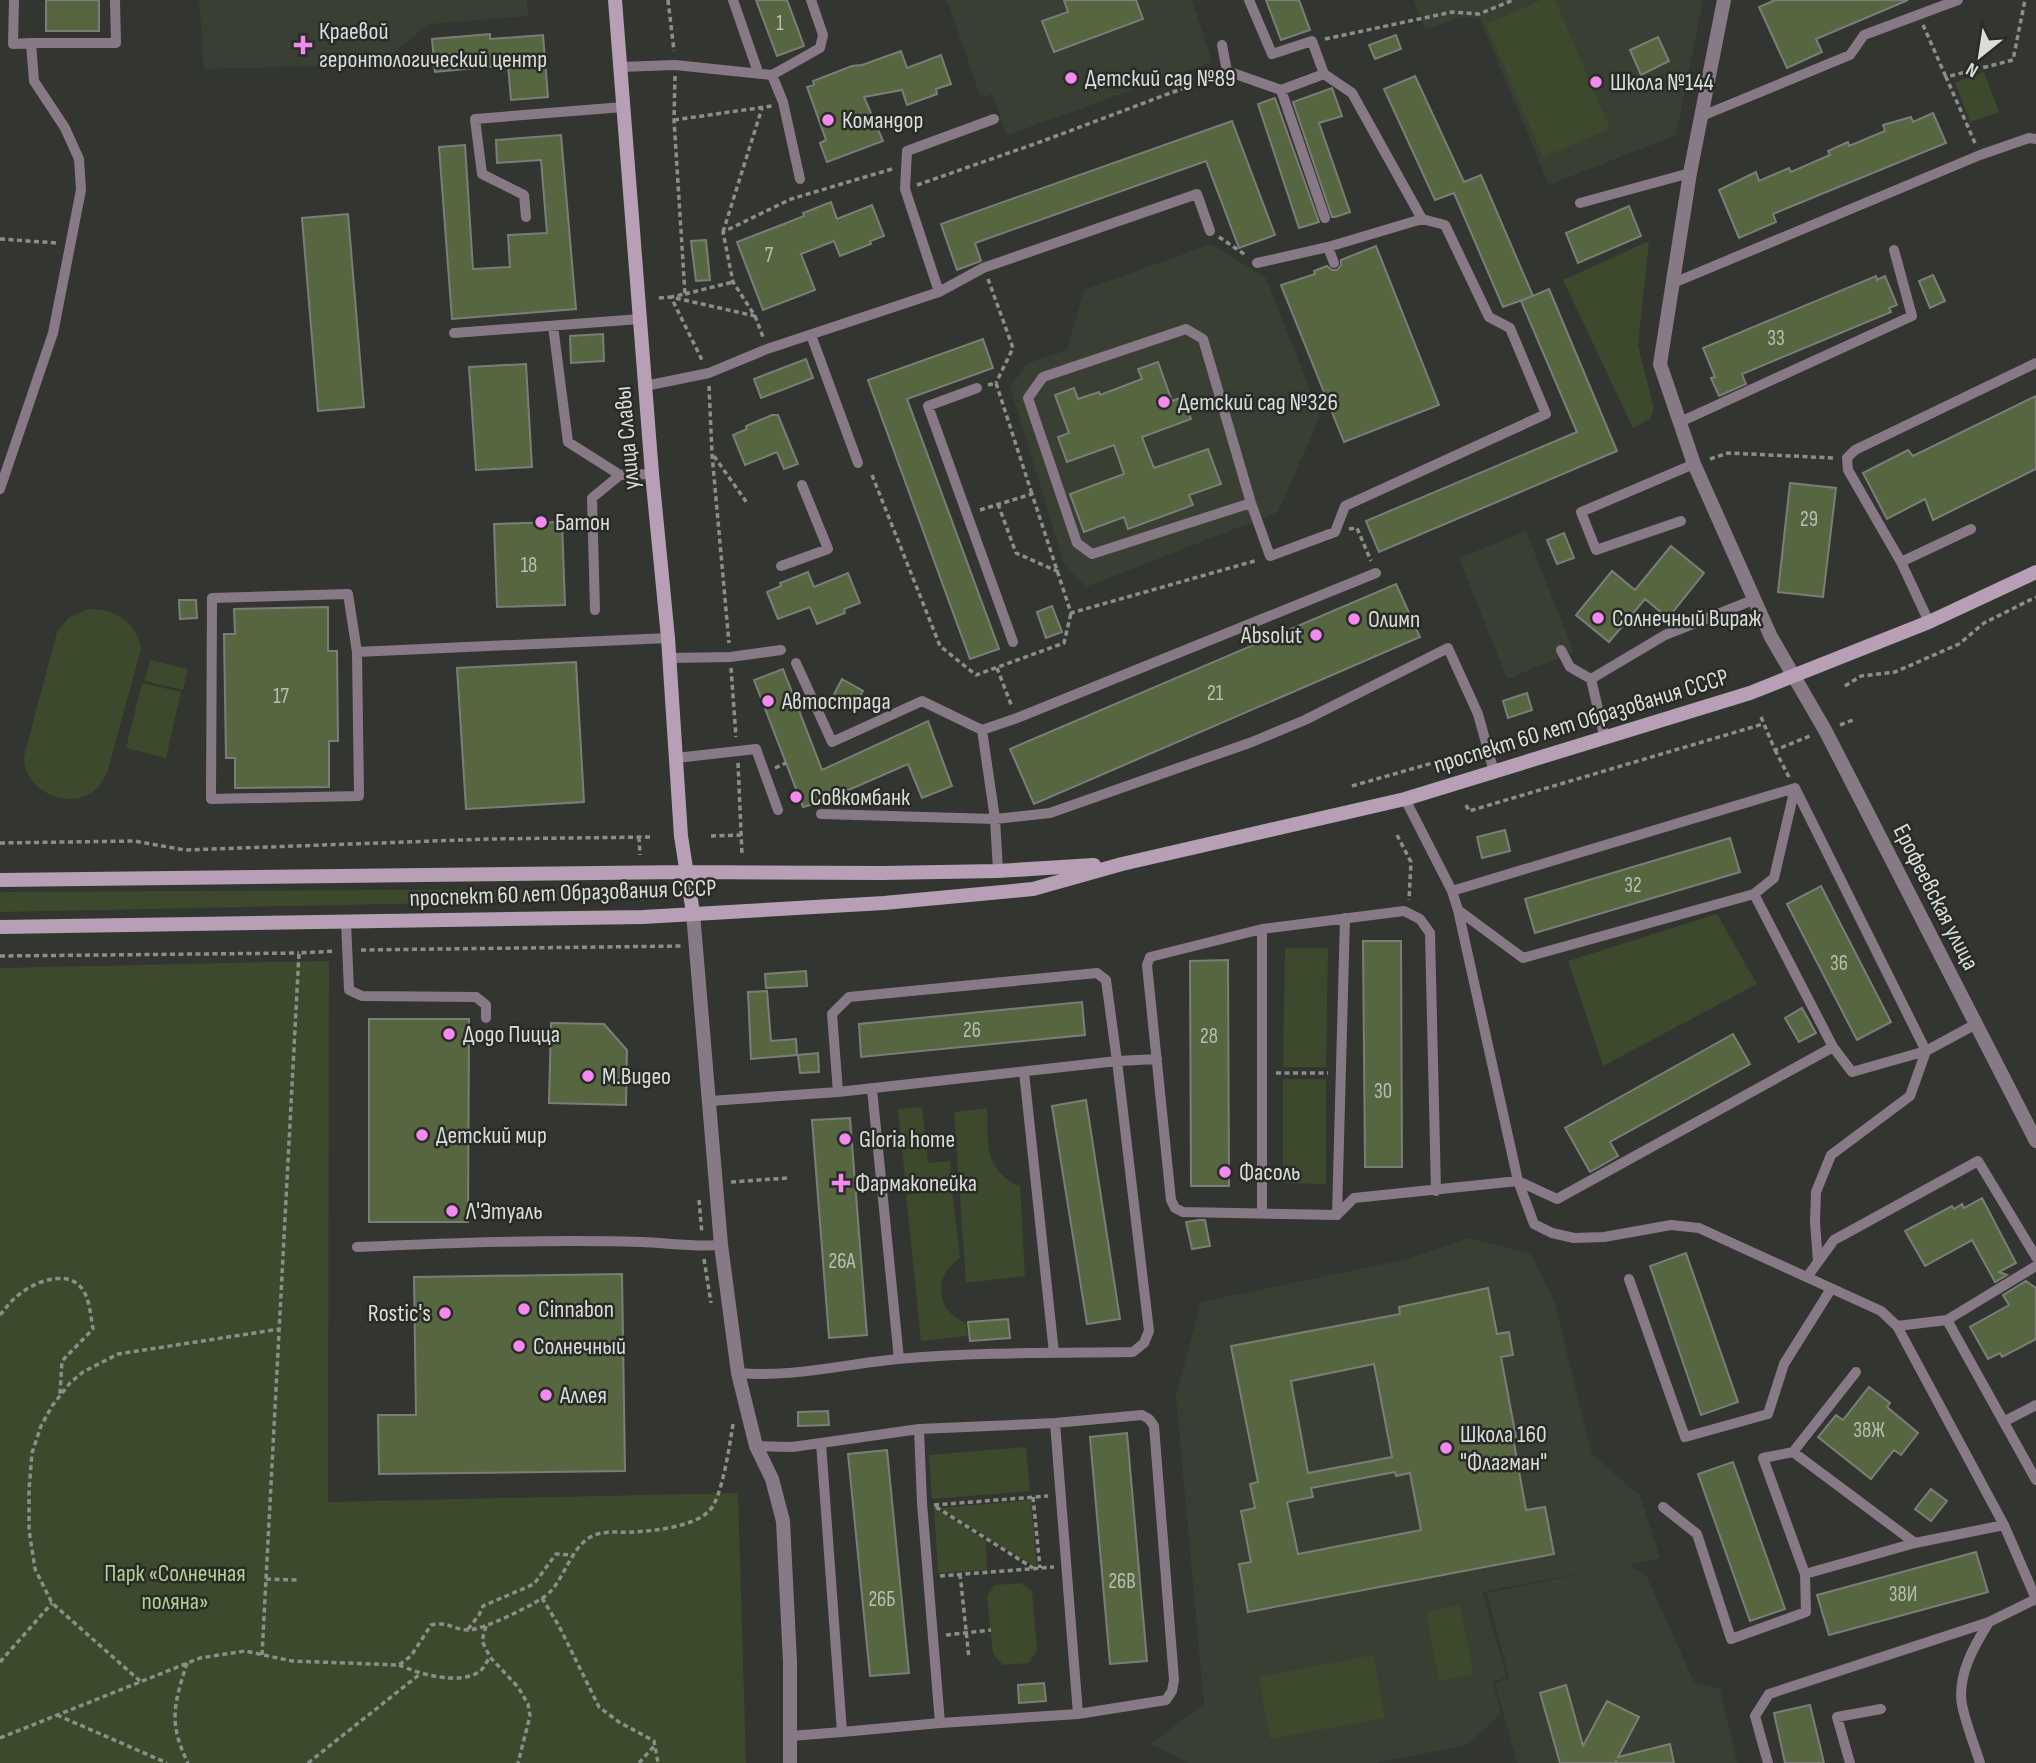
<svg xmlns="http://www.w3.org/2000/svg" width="2036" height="1763" font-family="'Sofia Sans Condensed',sans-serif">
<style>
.built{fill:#3a3f34}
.green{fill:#3c492c}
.building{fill:#566641;stroke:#7b7e78;stroke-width:2;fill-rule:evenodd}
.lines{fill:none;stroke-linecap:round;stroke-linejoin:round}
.path{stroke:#8c8e8a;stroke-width:3.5;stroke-dasharray:5 3.5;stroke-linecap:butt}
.service{stroke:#887986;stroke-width:10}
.minor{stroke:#887986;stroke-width:14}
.secondary{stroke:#b79fb5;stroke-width:14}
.poi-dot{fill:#f489f0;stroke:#292b27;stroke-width:2.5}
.labels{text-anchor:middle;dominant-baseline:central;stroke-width:5;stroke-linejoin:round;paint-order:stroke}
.number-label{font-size:21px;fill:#babfb4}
.poi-label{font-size:24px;fill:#dbddda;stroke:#292b27;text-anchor:start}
.street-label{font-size:24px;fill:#dbddda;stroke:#292b27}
.park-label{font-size:24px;fill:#b4d091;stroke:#292b27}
</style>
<rect width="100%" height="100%" fill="#333530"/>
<path class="built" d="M199 0H527L528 16 429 24 378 65 204 69Z
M947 0H1192L1212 62 1007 135 992 94 981 98Z
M1414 0H1703L1676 135 1549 185 1480 19 1462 17 1425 30Z
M1211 244 1266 278 1320 416 1278 512 1086 587 1064 564 1010 387 1028 363 1067 350 1084 290Z
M1526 531 1574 652 1507 679 1459 558Z
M1469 1238 1531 1254 1554 1301 1592 1454 1640 1496 1660 1558 1629 1565 1646 1575 1694 1682 1720 1689 1737 1763H1517L1495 1683 1509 1678 1487 1593 1607 1568 1482 1592 1507 1677 1493 1682 1501 1714 1467 1745 1376 1763H1189L1150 1744 1204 1704 1176 1396 1201 1302 1403 1260Z"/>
<path class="green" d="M1542 0H1555L1610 129 1543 157 1486 24Z
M1984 72 1999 112 1970 122 1955 83Z
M1649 241 1638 346 1654 408 1650 419 1633 428 1563 280Z
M88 609C114 608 137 622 141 649L107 773C103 779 100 786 94 791 68 812 22 789 24 756L57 632 68 618Z
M150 660 188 669 183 690 145 681Z
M142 683 181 692 166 758 126 748Z
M624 889 634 893 632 899 0 912V892Z
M1717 914 1757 984 1603 1066 1568 961Z
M1285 948H1328L1326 1067H1283Z
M329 961 328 1502 738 1493 746 1763H0V968Z
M1283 1079H1326V1184L1283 1183Z
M922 1107 928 1163 950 1161 952 1184 906 1188 898 1109Z
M987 1108C989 1146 982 1167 1020 1187L1025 1276 966 1283 954 1112Z
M952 1189 960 1258C932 1276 936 1311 966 1323L968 1336 921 1341 906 1194Z
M1026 1447 1030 1491 932 1499 929 1455Z
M1031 1500 1037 1568 940 1508Z
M934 1507 986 1541 987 1570 938 1573Z
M1020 1583 1032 1591 1037 1650 1029 1663 1003 1665 993 1654 987 1596 995 1585Z
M1460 1605 1474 1674 1439 1681 1426 1612Z
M1373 1655 1385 1718 1270 1739 1259 1677Z"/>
<path class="building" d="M46 0H99V31H46Z
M756 0H787L804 46 777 56Z
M1064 0H1136L1143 19 1054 52 1042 21 1068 12Z
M1266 0H1299L1310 30 1281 40Z
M1775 0H1908L1816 39 1822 52 1787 68 1759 7Z
M490 34V39L543 35 548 97 511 100 508 65 435 72 432 39Z
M1396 35 1401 49 1375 59 1369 45Z
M1658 37 1669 61 1641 75 1630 50Z
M901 51 907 68 941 55 951 84 936 89 937 94 907 105 902 90 864 97 883 141 827 162 820 143 826 140 807 87 814 85 813 81 852 66 862 65Z
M1415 76 1464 182 1481 175 1533 296 1503 307 1454 193 1435 200 1384 89Z
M1332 88 1342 116 1319 123 1350 212 1335 217H1332L1293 102Z
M1275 98 1319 222 1299 228 1258 104Z
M1933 113 1946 143 1773 214 1776 222 1739 238 1719 190 1756 172 1759 181 1789 168 1791 172 1830 155 1828 151 1848 142 1849 146 1885 131 1883 125 1911 117 1913 122Z
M1232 121 1275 235 1239 248 1206 161 975 243 981 261 957 270 941 224Z
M561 135 576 309 452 319 439 147 465 145 473 269 510 267 508 235 547 233 541 160 497 163 496 140Z
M831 202 837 219 872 205 884 236 870 241 871 244 840 256 834 241 801 254 815 290 763 310 737 242 789 222 804 216 803 213Z
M1629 206 1641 236 1578 263 1566 233Z
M348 214 364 407 318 411 302 218Z
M706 240 710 280 696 281 691 241Z
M1376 246 1439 405 1344 442 1281 285 1315 274 1314 271 1327 266 1332 270H1337L1341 265V260Z
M1933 275 1945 301 1930 308 1919 281Z
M1876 276 1877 280 1885 276 1897 305 1889 308 1891 312 1742 374 1746 384 1719 396 1711 378 1715 377 1703 348Z
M1549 289 1617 451 1379 552 1366 521 1577 432 1521 301Z
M603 334 604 361 571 363 570 336Z
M983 339 993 368 907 399 999 649 970 659 868 380Z
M806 359 813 378 761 398 754 379Z
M1158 362 1172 401 1183 397 1191 419 1142 437 1154 468 1208 449 1221 484 1189 495 1193 505 1128 529 1124 517 1084 532 1070 494 1124 474 1114 445 1067 462 1058 437 1069 433 1055 395 1074 388 1078 399 1099 392 1100 395 1142 379 1138 369Z
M526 364 532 467 476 470 469 367Z
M2036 396V469L1933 520 1925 499 1887 519 1863 473 1908 450 1913 456Z
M772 415H778L798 464 784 469 777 452 745 465 733 435 747 429 746 426Z
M1790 483 1836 488 1823 597 1778 592Z
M562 522 565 605 497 607 494 524Z
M1564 533 1574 558 1557 564 1547 540Z
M1671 546 1704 573 1668 618 1645 599 1609 642 1576 615 1612 571 1635 590Z
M808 572 814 587 848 573 860 603 844 609 845 613 817 624 810 607 778 619 767 592 781 586 780 583Z
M1396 584 1420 637 1034 804 1010 749Z
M179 600H196L197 618 180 619Z
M1052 606 1062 632 1046 638 1037 612Z
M328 607V651H337L338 741H329V787L235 788V758H226L224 634H235L234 609Z
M576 662 584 802 466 809 457 668Z
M783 669 822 770 928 721 952 786 922 798 908 764 821 802 803 807 754 680Z
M842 679 863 691 854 707 833 696Z
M1527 693 1532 710 1508 718 1503 701Z
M1505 830 1510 851 1482 858 1477 837Z
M1730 838 1740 872 1535 933 1525 899Z
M1821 886 1891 1022 1857 1040 1787 904Z
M1363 941H1401L1402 1167H1365Z
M1228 960 1229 1186H1191L1190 961Z
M806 971 807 986 766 988 765 974Z
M767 991 771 1041 796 1039 797 1055 751 1059 748 992Z
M1082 1002 1085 1035 861 1057 859 1024Z
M1802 1008 1816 1033 1799 1042 1785 1018Z
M369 1019H469L468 1222H369Z
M551 1023 604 1024 627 1050 626 1105 549 1103Z
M1733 1034 1750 1064 1610 1142 1618 1156 1590 1172 1565 1128Z
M818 1053 819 1072 800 1073 798 1055Z
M1086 1100 1120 1319 1087 1324 1052 1106Z
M850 1118 867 1335 829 1338 812 1120Z
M1982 1198 2016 1263 1999 1272 2007 1275 1995 1282 1972 1240 1925 1266 1905 1231 1952 1206 1954 1209 1962 1204 1964 1208Z
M1199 1220H1205L1210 1246 1192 1249 1186 1222Z
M1686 1253 1738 1402 1701 1415 1650 1266Z
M622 1274 625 1471 379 1474 378 1415H416L414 1277Z
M2026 1281 2036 1288V1339L2002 1357 2000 1353 1988 1359 1970 1327 2009 1305 2003 1295Z
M1488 1288 1497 1334 1509 1332 1513 1355 1501 1357 1516 1437 1513 1438 1526 1510 1545 1507 1554 1554 1248 1612 1239 1564 1251 1562 1241 1511 1255 1508 1250 1484 1258 1482 1231 1346 1400 1314 1399 1307ZM1374 1364 1392 1457 1308 1473 1291 1381ZM1395 1472 1396 1476 1410 1473 1421 1530 1298 1554 1287 1502 1313 1497 1311 1488Z
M1008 1319 1010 1338 970 1341 968 1322Z
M1869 1387 1890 1403 1887 1407 1918 1433 1901 1455 1894 1450 1871 1479 1818 1437 1836 1415 1843 1420Z
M828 1411 829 1425 798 1426V1412Z
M1127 1433 1147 1661 1110 1664 1090 1437Z
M887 1450 909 1673 870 1676 848 1454Z
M1733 1462 1785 1609 1750 1621 1698 1474Z
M1931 1489 1947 1501 1931 1521 1915 1509Z
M1976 1552 1988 1592 1829 1635 1817 1595Z
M1044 1683 1046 1701 1019 1703 1018 1685Z
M1566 1685 1583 1746 1607 1701 1639 1717 1618 1757 1670 1744 1674 1763H1616V1760L1615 1763H1560L1540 1693Z
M1810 1705 1824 1763H1785L1774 1713Z"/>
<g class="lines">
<path class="path" d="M668 0 674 51
M1923 25 1946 77
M1325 39 1452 12 1479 14 1513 0
M675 76 674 120 685 294 671 297 703 362
M674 120 772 106
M1975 143 1946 77 2013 60 2025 0
M917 185 1040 142 1216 76
M723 232 762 108
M1219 237 1247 256
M0 239 57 243
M988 279 1013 348 996 383
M685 294 733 282
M659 298 671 297 755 316 733 282 723 232 791 199 892 169
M755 316 763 337
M988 385 996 383 1032 494
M709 386 712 454 729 643
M714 456 747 503
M1710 459 1728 453 1834 458
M872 475 940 646 976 675 1064 643 1071 613
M998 504 1016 553 1059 572
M980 510 1032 494 1071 613 1258 560
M1349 529 1357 528 1371 561
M731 668 736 737
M997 668 1012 707
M1845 686 1861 676 1895 672 1959 644 1984 623 2036 597
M1761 717 1775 750 1810 736
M1840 725 1853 720
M1775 750 1789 777
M738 763 742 855
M775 768 786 763
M1352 786 1450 758 1452 762
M1466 805 1469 811 1763 724
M1397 835 1411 862 1409 900
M711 836 741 835
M639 837 640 855
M0 843 134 841 185 850 489 839 650 837
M641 887 642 901
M361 950 682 946
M0 956 299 953
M1276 1073H1328
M731 1182 788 1178
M699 1200 702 1234
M704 1259 711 1303
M0 1315C5 1309 9 1303 15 1298 33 1281 74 1265 86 1296 90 1305 91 1318 93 1329L62 1361 60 1394
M1033 1497 1040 1568
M934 1505 1048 1496
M936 1507 1033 1568
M960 1574 969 1658
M940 1576 1054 1567
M266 1579 297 1580
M542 1598 559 1626 599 1707 619 1722 654 1741 658 1763
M486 1626 482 1641 490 1657 518 1687 528 1704 530 1716 518 1763
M468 1629 479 1615 483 1606 534 1584 556 1554 573 1555
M946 1635 991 1630
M262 1655 299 953 335 951
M0 1662 52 1603
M187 1663C174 1704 168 1723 188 1763
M399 1665C419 1674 460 1686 480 1671 484 1668 487 1661 490 1657
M140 1681 52 1603 35 1569 29 1530V1490L32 1453 41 1426 52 1406 70 1383 83 1372 118 1354 280 1329
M57 1715 167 1763
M0 1738 200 1658 245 1651 292 1661 399 1665 411 1656 431 1625C448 1621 452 1629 467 1630 481 1631 539 1603 549 1593 564 1578 569 1554 586 1540 600 1529 616 1533 632 1532 654 1531 693 1527 709 1511 722 1499 730 1443 733 1424
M308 1763 420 1674
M639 1763 655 1745"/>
<path class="service" d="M733 0 758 72
M1249 0 1272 54 1312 41 1324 74 1352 93 1422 219 1445 225 1489 317 1510 328 1546 414 1345 506 1335 532 1270 556 1251 503 1203 339 1186 329 1043 377 1028 398 1077 543 1092 554 1251 503
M31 43H116L115 0
M1222 45 1227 71 1281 90 1324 74
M620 67 675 65 772 75 820 48 823 35 811 0
M772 75 783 102 800 179
M1281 90 1325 218
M1702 116 1850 55 1864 35 1958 0
M1580 203 1690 173
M526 217 524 195 482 174 475 119 623 107
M1328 247 1334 263
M1257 263 1328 247 1422 219
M1671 284 1980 155 2029 138 2036 139
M939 292 905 189 907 151 994 119
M553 326 568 442 620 475 652 474
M454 333 640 319
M811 335 858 463
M645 386 709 373 767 349 939 292 983 268 1197 194 1210 231
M977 388 928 406 1013 642
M1680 422 1912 316 1894 250
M0 489 53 333 81 190 79 159 65 128 34 81 31 43 13 44 14 0
M1681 521 1596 550 1581 512 1694 464
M1901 562 1971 529
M781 566 828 549 802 485
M595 610 592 498 620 475
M1929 622 1901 562 1848 470 1847 458 1855 450 2036 363
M1561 650 1570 667 1591 679
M357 652 348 594 212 598 211 799 359 796 357 652 668 638
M670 658 730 657 781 650
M796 663 832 742 922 701 982 730
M1605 739 1591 679 1665 635 1753 600
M676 758 756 749 778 810
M1405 799 1452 891 1458 910 1518 1181 1534 1224 1552 1233 1574 1238 1604 1237 1671 1225 1699 1228 1881 1311 1897 1326 2004 1525 2036 1599
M821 814 995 819 1050 813 1252 742 1305 720 1448 648 1478 714 1494 772
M998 871 995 819 982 730 1017 718 1376 573
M1452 891 1795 788 1926 1051 1852 1072 1833 1047 1754 894 1523 958 1458 910
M1754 894 1774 878 1795 788
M346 922 349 990 362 996 476 997 486 1005V1018
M1024 1072 1054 1353
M872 1089 899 1359
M710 1101 838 1092 1117 1061 1106 980 1097 973 849 997 832 1014 838 1092
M1436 1191 1430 933 1420 919 1404 911 1262 929 1150 957 1147 965 1171 1200 1175 1208 1183 1212 1337 1215 1354 1198 1518 1181 1557 1199 1833 1047
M1262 1212V929
M1337 1215 1345 918
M357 1247C451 1243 547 1239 641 1242 668 1243 694 1247 721 1245
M1818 1262 1815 1222 1816 1192 1831 1155 1910 1096 1926 1051 1976 1024
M1807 1277 1834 1240 1978 1161 2036 1257
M1629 1279 1685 1437 1768 1414 1784 1364 1831 1289
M1947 1320 2036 1266
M1897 1326 1947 1320 2036 1480
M738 1373C791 1378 845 1364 898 1359 975 1352 1055 1353 1133 1352L1144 1343 1149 1331 1117 1061 1157 1059
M1142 1415 1149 1419 1154 1426 1174 1680 1172 1691 1166 1700 1078 1714 940 1723 842 1732 821 1443 919 1429 1055 1423Z
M2005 1421 2036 1405
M1055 1423 1078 1714
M919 1429 922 1503 940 1723
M756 1446 792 1447 821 1443
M1793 1452 1915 1543
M1663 1507 1697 1534 1731 1639 1806 1612 1805 1574 1763 1458 1793 1452 1856 1372
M1805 1574 1915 1543 2004 1525
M790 1736 842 1732
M1768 1763 1755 1716 1769 1694 1989 1622 2036 1599
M1850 1763 1837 1717 1881 1709
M1980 1763C1974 1744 1966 1724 1962 1705 1957 1675 1974 1646 1989 1622"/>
<path class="minor" d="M1724 0 1690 173 1660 364 1694 464 1771 637 1825 730 2036 1141
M693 913 721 1245 738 1373 756 1446 772 1479 783 1521 790 1662V1763"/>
<path class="secondary" d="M615 0 652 474 668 638 681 836 693 913
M0 880 685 872 882 873 998 871 1094 865
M0 927 643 917 884 903 1033 889 1122 864 1405 799 1750 693 1929 622 2036 572"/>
</g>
<g class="poi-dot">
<path d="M299.5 34.5h7v7h7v7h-7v7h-7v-7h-7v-7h7z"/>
<circle cx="1071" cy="78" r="7"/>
<circle cx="1596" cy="82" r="7"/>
<circle cx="828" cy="120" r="7"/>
<circle cx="1164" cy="402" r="7"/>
<circle cx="541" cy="522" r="7"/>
<circle cx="1598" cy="618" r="7"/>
<circle cx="1354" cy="619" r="7"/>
<circle cx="1316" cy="635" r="7"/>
<circle cx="768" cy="701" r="7"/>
<circle cx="796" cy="797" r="7"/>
<circle cx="449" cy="1034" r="7"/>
<circle cx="588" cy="1076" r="7"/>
<circle cx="422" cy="1135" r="7"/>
<circle cx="845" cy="1139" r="7"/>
<circle cx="1225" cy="1172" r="7"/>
<path d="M837.5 1172.5h7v7h7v7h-7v7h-7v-7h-7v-7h7z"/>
<circle cx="452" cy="1211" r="7"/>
<circle cx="524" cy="1309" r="7"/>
<circle cx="445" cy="1313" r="7"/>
<circle cx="519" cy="1346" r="7"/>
<circle cx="546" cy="1395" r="7"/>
<circle cx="1446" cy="1448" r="7"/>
</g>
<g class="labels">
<g class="number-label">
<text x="780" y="23">1</text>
<text x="769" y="255">7</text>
<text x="1776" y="338">33</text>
<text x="1809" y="519">29</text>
<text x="529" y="565">18</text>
<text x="1215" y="693">21</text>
<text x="281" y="696">17</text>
<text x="1633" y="885">32</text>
<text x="1839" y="963">36</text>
<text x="972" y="1030">26</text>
<text x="1209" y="1036">28</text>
<text x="1383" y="1091">30</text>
<text x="842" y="1261">26А</text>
<text x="1869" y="1430">38Ж</text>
<text x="1122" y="1581">26В</text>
<text x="1903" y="1594">38И</text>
<text x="882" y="1599">26Б</text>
</g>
<g class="poi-label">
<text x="319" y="31">Краевой<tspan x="319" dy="28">геронтологический центр</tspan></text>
<text x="1085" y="78">Детский сад №89</text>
<text x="1610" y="82">Школа №144</text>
<text x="842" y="120">Командор</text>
<text x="1178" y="402">Детский сад №326</text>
<text x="555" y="522">Батон</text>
<text x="1612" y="618">Солнечный Вираж</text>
<text x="1368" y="619">Олимп</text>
<text x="1302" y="635" text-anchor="end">Absolut</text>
<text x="782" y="701">Автострада</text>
<text x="810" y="797">Совкомбанк</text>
<text x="463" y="1034">Додо Пицца</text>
<text x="602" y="1076">М.Видео</text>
<text x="436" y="1135">Детский мир</text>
<text x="859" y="1139">Gloria home</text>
<text x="1239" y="1172">Фасоль</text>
<text x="855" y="1183">Фармакопейка</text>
<text x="466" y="1211">Л'Этуаль</text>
<text x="538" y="1309">Cinnabon</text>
<text x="431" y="1313" text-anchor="end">Rostic's</text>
<text x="533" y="1346">Солнечный</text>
<text x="560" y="1395">Аллея</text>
<text x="1460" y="1434">Школа 160<tspan x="1460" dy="28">"Флагман"</tspan></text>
</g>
<g class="street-label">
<text transform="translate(627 438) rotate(-95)">улица Славы</text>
<text transform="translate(1581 721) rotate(-17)">проспект 60 лет Образования СССР</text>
<text transform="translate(563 893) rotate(-2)">проспект 60 лет Образования СССР</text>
<text transform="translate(1936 897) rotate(63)">Ерофеевская улица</text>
</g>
<g class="park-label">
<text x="175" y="1573">Парк «Солнечная<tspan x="175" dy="28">поляна»</tspan></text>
</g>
</g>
<g transform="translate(1980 56) rotate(210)" stroke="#292b27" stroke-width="5" paint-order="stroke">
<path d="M0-5L12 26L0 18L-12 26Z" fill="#dbddda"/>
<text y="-10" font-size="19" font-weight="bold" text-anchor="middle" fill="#dbddda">N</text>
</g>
</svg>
